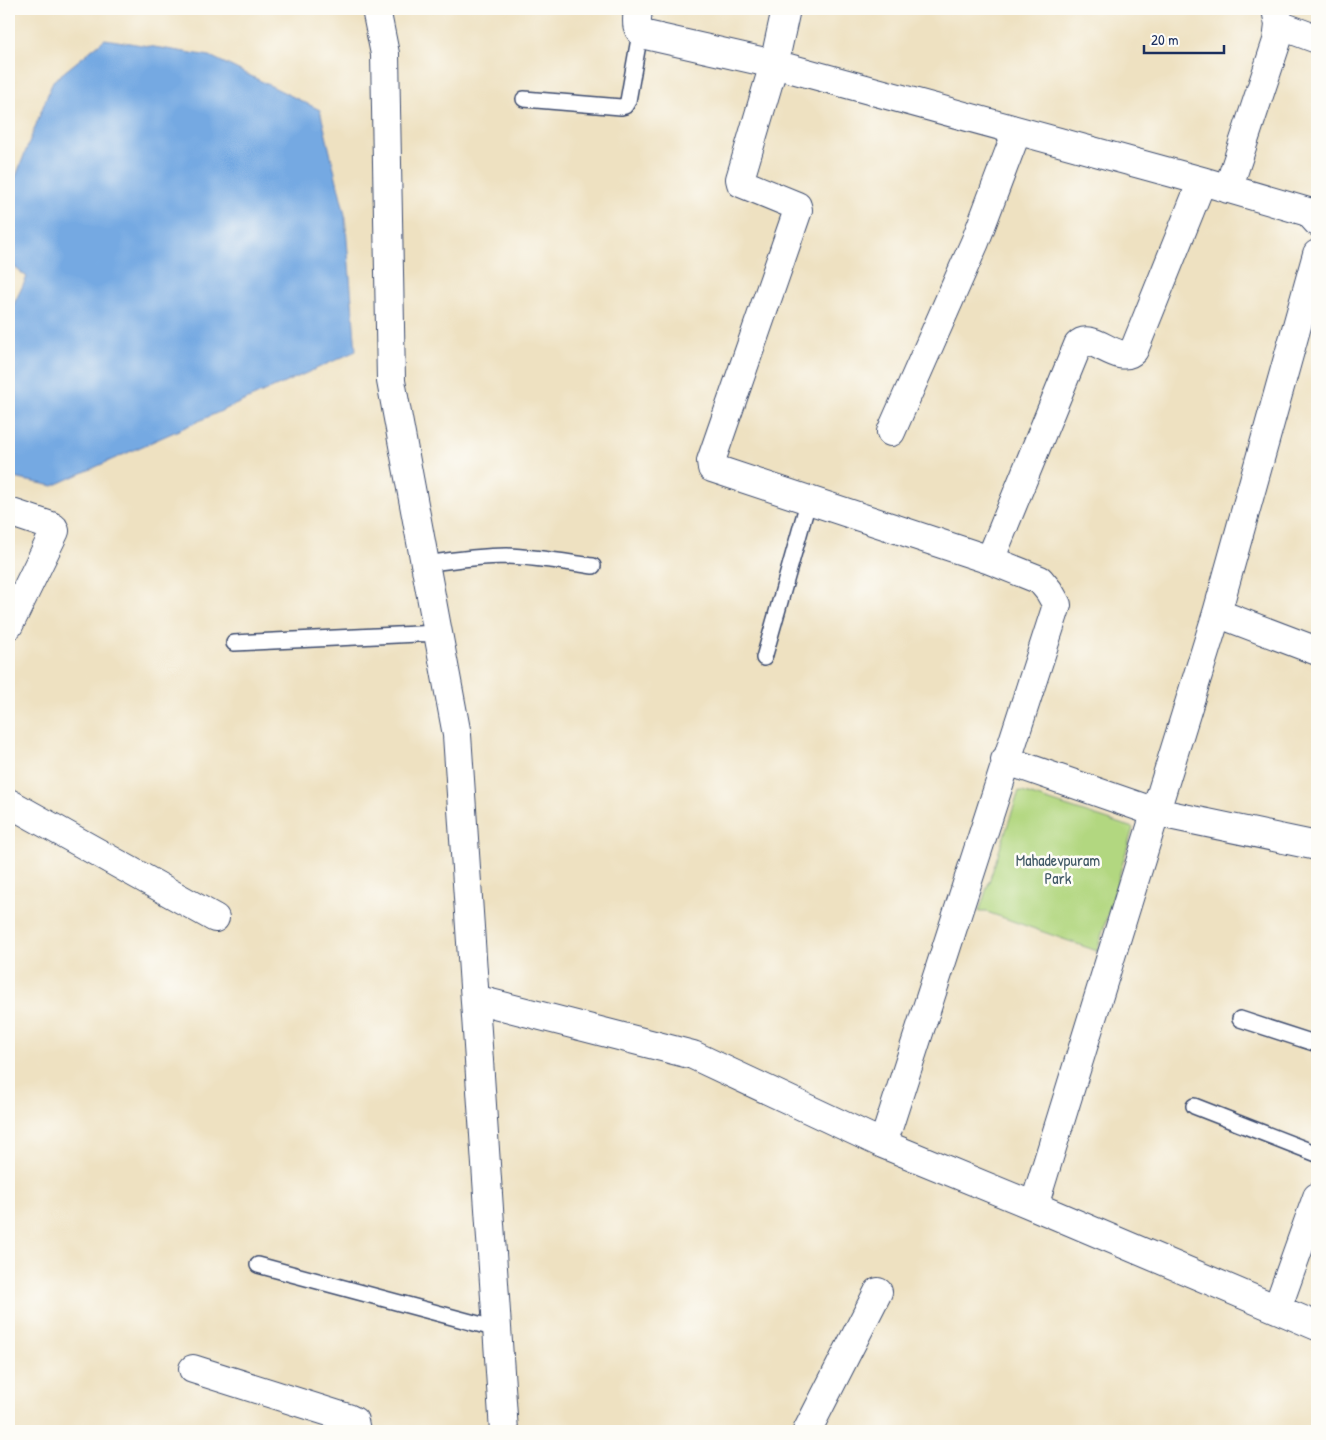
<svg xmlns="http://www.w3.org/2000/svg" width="1326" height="1440" font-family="'Patrick Hand',sans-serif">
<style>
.green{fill:#b2d780;stroke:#66836f}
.water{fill:#75a9e2;stroke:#486ca0}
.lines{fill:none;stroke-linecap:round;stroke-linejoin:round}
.service-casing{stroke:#3b4a6d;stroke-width:18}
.minor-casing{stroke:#3b4a6d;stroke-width:30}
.tertiary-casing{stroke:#3b4a6d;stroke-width:30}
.service{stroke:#fff;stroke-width:15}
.minor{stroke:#fff;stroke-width:28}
.tertiary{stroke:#fff;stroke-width:28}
.labels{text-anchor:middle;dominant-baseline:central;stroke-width:5;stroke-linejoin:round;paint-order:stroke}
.park-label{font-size:16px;fill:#415966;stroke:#fdfcf7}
</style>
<rect width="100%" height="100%" fill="#fdfcf7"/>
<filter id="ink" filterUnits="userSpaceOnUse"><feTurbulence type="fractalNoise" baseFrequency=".02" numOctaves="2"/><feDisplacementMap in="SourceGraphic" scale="10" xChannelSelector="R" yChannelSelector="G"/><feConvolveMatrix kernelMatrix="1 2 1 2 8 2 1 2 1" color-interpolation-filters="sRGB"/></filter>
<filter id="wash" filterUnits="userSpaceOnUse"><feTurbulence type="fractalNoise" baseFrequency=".0096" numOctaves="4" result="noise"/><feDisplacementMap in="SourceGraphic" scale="20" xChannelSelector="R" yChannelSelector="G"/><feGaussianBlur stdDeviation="1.12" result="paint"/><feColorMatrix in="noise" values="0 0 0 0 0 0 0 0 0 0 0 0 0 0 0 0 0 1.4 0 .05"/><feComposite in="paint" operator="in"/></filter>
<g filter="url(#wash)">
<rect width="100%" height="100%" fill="#eee1c1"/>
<path class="green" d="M1019 791 1133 828 1097 951 987 912H979Z"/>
<path class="water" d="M105 39 210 56 320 110 345 215 356 351 53 486 9 477V314L27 277 9 263V194L53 81Z"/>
</g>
<g filter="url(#ink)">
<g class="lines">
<defs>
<path id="service" d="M524 99 621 107 625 106 628 101 640 33
M425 564C452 560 480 556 507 556 536 557 564 562 593 566
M234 643 438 633
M764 658 809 499
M1240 1019 1317 1044
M1194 1106 1317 1154
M258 1265 497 1329"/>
<path id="minor" d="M638 9C637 20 634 30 646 35L774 64 1202 181 1308 212 1317 222
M786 9 774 64 740 179 741 183 797 206 798 210 711 461 712 468 990 560 1040 580 1049 591 1057 605 883 1144
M1279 25 1317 39
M1228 189 1277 41 1279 25 1276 9
M891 432 975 242 1017 131
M9 512 51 526 54 528 55 531 9 625
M990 560 1078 345C1092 330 1119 367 1134 350L1202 181
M1217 613 1317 651
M1005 760 1155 812 1317 846
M9 803 215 918
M475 999 693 1055 883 1144 1034 1206 1317 1326
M1034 1206 1217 613 1317 254
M1277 1309 1317 1197
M193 1369 348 1418 354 1421 356 1431
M807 1431 878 1292"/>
<path id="tertiary" d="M376 9 385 54 391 381 457 735 504 1431"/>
</defs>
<use href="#service" class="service-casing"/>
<use href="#minor" class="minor-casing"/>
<use href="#tertiary" class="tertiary-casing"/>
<use href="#service" class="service"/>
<use href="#minor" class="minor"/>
<use href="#tertiary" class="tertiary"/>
</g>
</g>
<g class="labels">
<g class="park-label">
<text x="1058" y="860">Mahadevpuram<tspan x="1058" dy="18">Park</tspan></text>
</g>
</g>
<rect width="1326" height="1440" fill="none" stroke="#fdfcf7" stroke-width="30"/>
<path d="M1144 45v8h80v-8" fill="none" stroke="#1b2f5e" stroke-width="2.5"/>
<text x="1151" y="45" font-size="15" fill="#1b2f5e" stroke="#fdfcf7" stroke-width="4" paint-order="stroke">20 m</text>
</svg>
